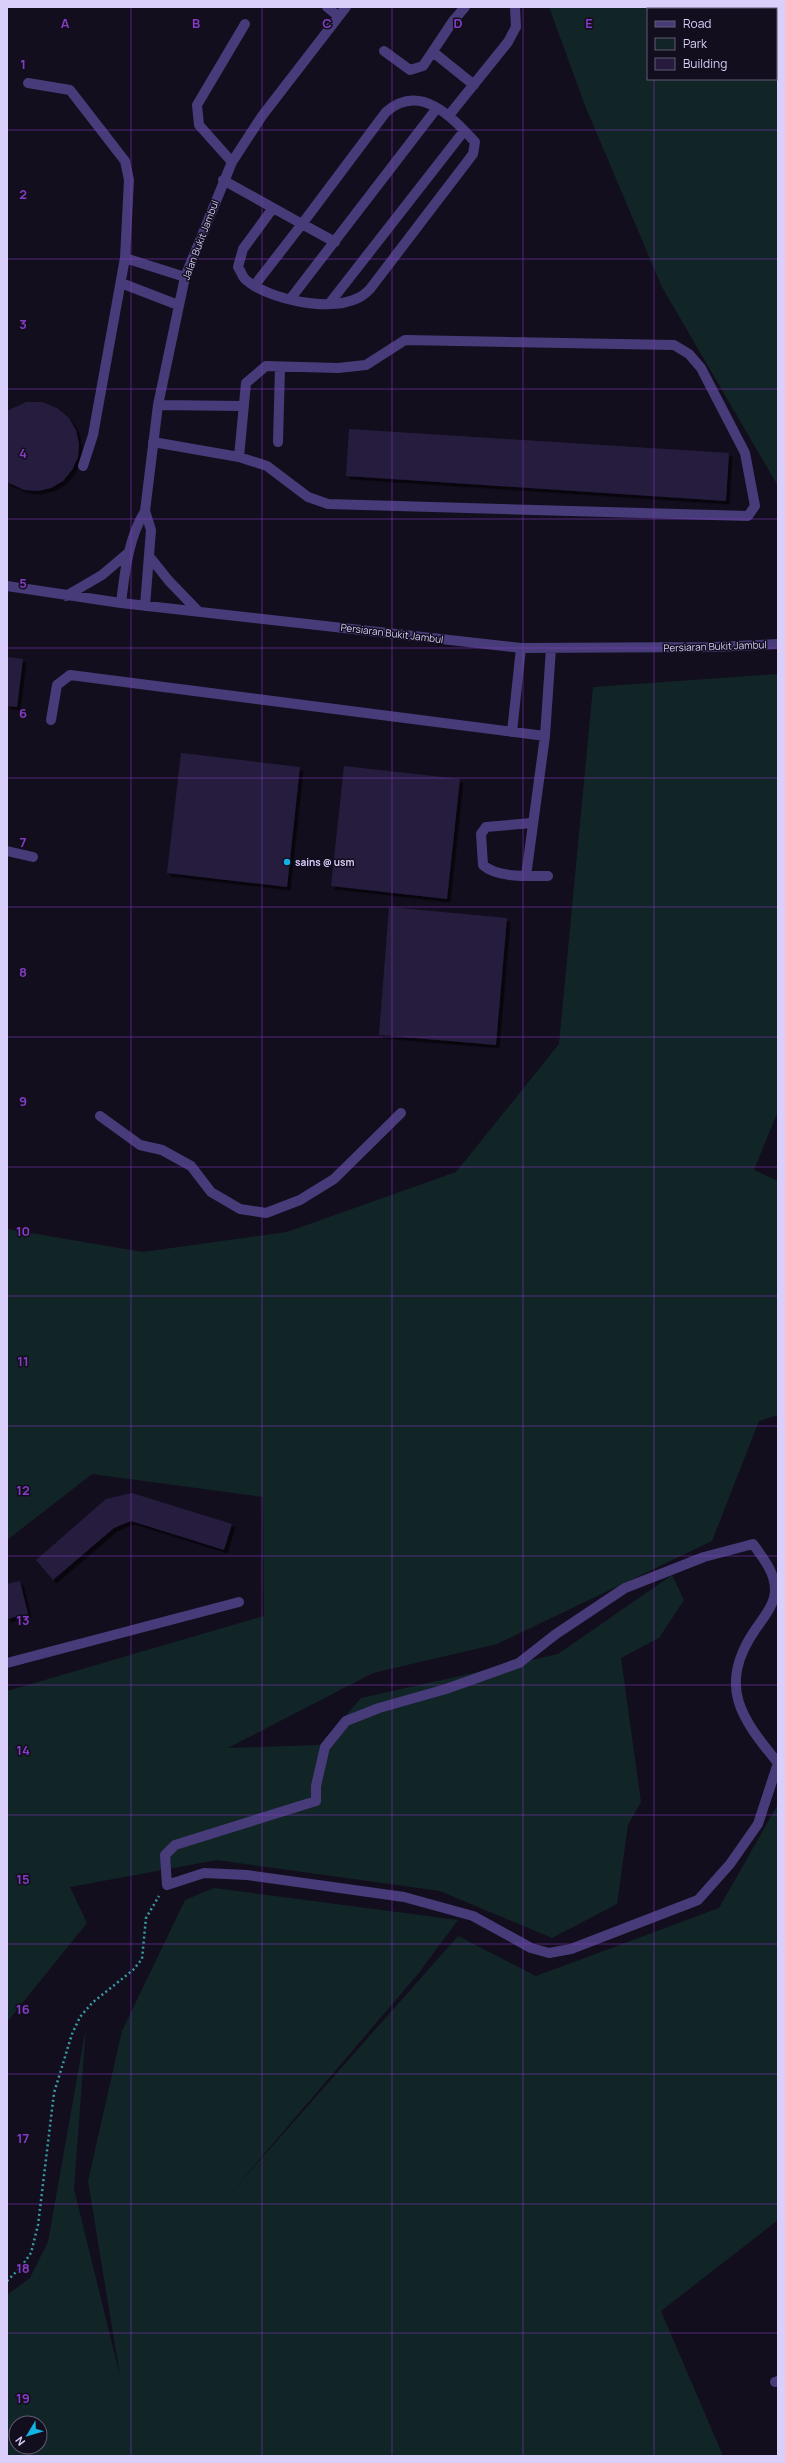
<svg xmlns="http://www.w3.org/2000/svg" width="785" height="2463" font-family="Manrope,sans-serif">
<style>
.green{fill:#112527;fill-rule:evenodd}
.building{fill:#271b3d;filter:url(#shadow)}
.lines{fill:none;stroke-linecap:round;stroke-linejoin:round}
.path{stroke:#379da6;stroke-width:2.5;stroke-dasharray:2 3;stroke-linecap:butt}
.minor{stroke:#473c79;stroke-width:10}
.grid{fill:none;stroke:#843cc5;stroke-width:1;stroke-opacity:0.55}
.poi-dot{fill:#12b1e3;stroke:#130e1e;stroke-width:1.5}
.labels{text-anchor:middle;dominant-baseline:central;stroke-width:3;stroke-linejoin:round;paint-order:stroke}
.street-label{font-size:10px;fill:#dacefb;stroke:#130e1e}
.poi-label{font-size:10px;font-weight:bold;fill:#dacefb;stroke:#130e1e;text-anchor:start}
.grid-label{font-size:13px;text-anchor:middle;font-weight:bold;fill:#843cc5;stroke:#130e1e;stroke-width:3;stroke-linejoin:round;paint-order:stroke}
</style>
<defs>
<filter id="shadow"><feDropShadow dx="3.5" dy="3.5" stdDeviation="0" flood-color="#0009"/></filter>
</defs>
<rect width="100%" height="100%" fill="#130e1e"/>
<path class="green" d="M549 7H778V486L662 287 586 108ZM648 9H776V79H648Z
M778 674V1111L754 1170 778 1181V1415L759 1421 712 1541 497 1644 373 1673 228 1748 320 1745 361 1698 558 1654 672 1575 684 1600 659 1638 621 1658 641 1802 628 1825 617 1904 552 1938 440 1891 217 1860 70 1887 87 1923 7 2022V1691L264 1616 263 1497 92 1474 7 1540V1229L143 1252 287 1232 456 1172 559 1044 593 687Z
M778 1804V2220L661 2311 723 2456H7V2295L30 2278 48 2242 86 2027 74 2189 120 2376 88 2181 122 2031 185 1900 214 1888 458 1920 418 1974 229 2195 458 1936 536 1976 719 1908ZM16 2423H40V2447H16Z"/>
<path class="building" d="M26 402H42L57 408 69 418 76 430 79 444 78 457 72 470 63 481 51 488 38 491 24 490 7 482V411Z
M349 429 729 453 726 501 346 476Z
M7 657 23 659 17 707 7 706Z
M181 753 300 767 287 887 167 873Z
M344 766 460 779 447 899 331 886Z
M389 907 507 918 496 1045 379 1035Z
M132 1493 232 1524 224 1550 131 1521 114 1528 53 1580 36 1560 106 1499Z
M20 1581 28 1614 7 1619V1584Z"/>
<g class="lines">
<path class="path" d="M7 2281 21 2267 31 2253 38 2225 54 2093 72 2034 80 2017 92 2003 133 1970 142 1959 146 1918 159 1896"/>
<path class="minor" d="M327 7 338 16
M384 51 410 70 423 66 453 21 465 7
M433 52 474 85
M28 83 70 90 125 161 129 180 125 258 93 435 83 466
M450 114 508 42 516 27 515 7
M232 162 199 125 197 105 245 24
M223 180 302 224 386 112C420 82 452 117 475 142L473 154 370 289C367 292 363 296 358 298 330 312 269 300 246 280 242 277 241 271 238 267L243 249 273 208
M125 258 185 277
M121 283 178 305
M254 286 302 224 335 242
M291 298 437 108
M329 304 464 131
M158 405 242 406
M153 442 239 457 267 466 308 497 328 504 748 516 755 506 745 453 701 368 689 354 674 345 405 340 366 365 338 368 266 366 246 383 239 457
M278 442 280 368
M149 556 169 581 198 611
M7 586 121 603 521 648 713 647 778 644
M66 596 102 575 128 553
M121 603C125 571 128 539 145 511
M145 606 151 530 145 511 158 405 185 277 232 162 262 116 346 7
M51 720 57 685 70 675 545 736
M512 732 521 648
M532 823 486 827 481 834 483 865C497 878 529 876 548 876
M7 851 33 857
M526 876 545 736 551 648
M100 1116 140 1145 162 1150 191 1166 211 1192 240 1209 266 1213 300 1200 334 1179 401 1113
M753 1544C763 1558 775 1572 775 1590 775 1605 763 1618 755 1630 717 1686 741 1718 778 1763L758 1824 730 1864 698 1900 571 1949 549 1953 531 1948 473 1916 404 1897 247 1875 204 1873 167 1885 165 1855 175 1845 316 1801V1786L325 1747 346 1721 379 1708 446 1689 519 1663 556 1634 625 1588 704 1557Z
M7 1663 239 1602
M775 2382 778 2381"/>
</g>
<path class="grid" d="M131 7V2456M262 7V2456M392 7V2456M523 7V2456M654 7V9M654 79V2456M7 130H778M7 259H778M7 389H778M7 519H778M7 648H778M7 778H778M7 907H778M7 1037H778M7 1167H778M7 1296H778M7 1426H778M7 1556H778M7 1685H778M7 1815H778M7 1944H778M7 2074H778M7 2204H778M7 2333H778"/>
<circle class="poi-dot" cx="287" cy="862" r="4"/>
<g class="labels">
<g class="street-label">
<text transform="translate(200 240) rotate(-69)">Jalan Bukit Jambul</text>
<text transform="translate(392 633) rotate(7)">Persiaran Bukit Jambul</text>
<text transform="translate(715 646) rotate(-2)">Persiaran Bukit Jambul</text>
</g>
<g class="poi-label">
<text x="295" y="862">sains @ usm</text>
</g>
</g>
<g class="grid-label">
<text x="65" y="28">A</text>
<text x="196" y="28">B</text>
<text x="327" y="28">C</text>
<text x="458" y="28">D</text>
<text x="589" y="28">E</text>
<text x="23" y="69">1</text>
<text x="23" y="199">2</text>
<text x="23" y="329">3</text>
<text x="23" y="458">4</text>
<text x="23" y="588">5</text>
<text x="23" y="718">6</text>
<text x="23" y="847">7</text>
<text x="23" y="977">8</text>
<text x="23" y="1106">9</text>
<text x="23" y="1236">10</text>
<text x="23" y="1366">11</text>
<text x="23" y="1495">12</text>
<text x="23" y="1625">13</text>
<text x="23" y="1755">14</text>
<text x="23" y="1884">15</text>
<text x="23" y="2014">16</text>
<text x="23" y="2143">17</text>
<text x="23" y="2273">18</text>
<text x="23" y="2403">19</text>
</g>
<rect width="785" height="2463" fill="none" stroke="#dacefb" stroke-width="16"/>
<rect x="647" y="8" width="130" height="72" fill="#130e1e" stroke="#635b76"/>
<rect x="655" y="21" width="20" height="6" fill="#473c79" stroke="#635b76"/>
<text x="683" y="28" font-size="12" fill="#dacefb">Road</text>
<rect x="655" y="38" width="20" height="12" fill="#112527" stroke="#635b76"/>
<text x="683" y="48" font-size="12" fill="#dacefb">Park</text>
<rect x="655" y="58" width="20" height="12" fill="#271b3d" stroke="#635b76"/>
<text x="683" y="68" font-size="12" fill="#dacefb">Building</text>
<g transform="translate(28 2435) rotate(232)"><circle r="19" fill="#130e1e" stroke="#635b76"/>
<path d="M0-3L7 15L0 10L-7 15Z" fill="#12b1e3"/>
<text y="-6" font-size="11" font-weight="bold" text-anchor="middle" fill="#dacefb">N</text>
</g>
</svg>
